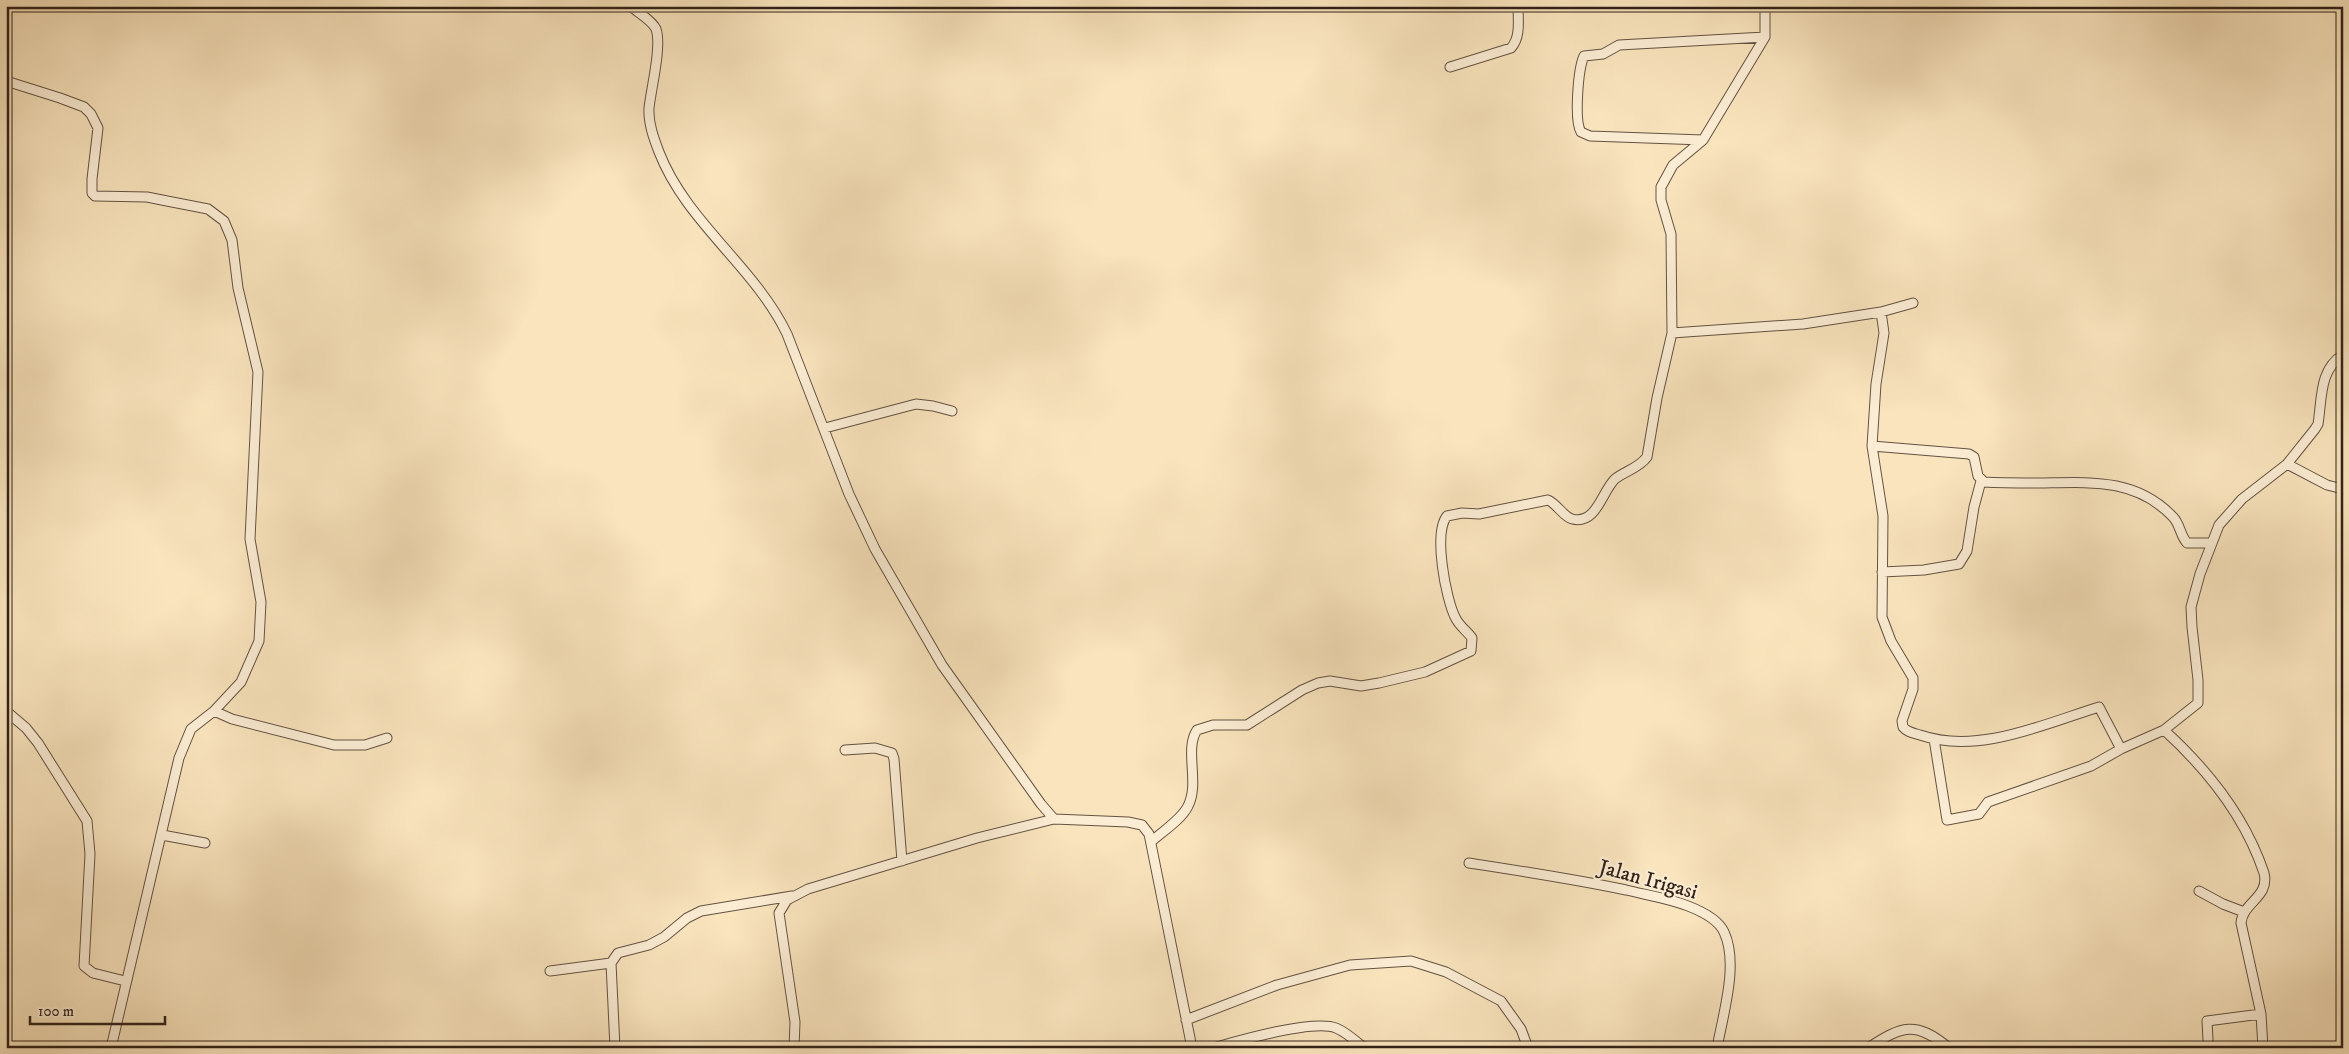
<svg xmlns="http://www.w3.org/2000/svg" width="2349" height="1054" font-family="'IM FELL DW Pica',serif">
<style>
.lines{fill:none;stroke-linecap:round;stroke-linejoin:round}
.street-casing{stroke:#645242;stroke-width:11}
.street{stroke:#fbedd4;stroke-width:9}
.labels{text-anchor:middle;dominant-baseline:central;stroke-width:4.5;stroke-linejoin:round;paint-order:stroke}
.street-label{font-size:21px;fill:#322219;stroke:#fbedd4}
</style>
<rect width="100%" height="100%" fill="#f9e4bd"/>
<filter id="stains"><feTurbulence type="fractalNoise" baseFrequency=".004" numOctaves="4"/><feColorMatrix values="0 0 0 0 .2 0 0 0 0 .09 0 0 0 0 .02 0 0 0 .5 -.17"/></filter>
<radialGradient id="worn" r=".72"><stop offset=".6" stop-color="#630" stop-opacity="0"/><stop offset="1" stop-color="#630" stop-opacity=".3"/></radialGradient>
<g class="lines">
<defs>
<path id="street" d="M631 6C638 13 652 20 656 29 662 46 651 89 649 108 648 123 654 139 659 152 686 222 755 267 787 334L849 494 875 549 942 665 1041 804 1054 819 1128 822 1142 825 1149 834 1192 1048
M1450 67 1511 48C1521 37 1518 20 1518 6
M6 81 60 98 84 107 91 114 98 128 92 179V193L95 196 147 197 167 201 208 209 224 221 232 240 238 288 258 372 250 539 261 602 259 641 241 682 214 711 191 729 179 758 111 1048
M1703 140 1590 136 1581 132C1574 121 1578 69 1584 56L1603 54 1619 45 1765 37
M1881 312 1913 303
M1672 333 1803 324 1881 312 1884 333 1876 384 1872 446 1883 516 1882 617 1891 641 1913 678V689L1902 721 1903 727C1907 732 1913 733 1920 735 1978 755 2044 724 2099 707L2121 749 2164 730 2198 703V680L2192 627 2191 607 2200 574 2219 525 2242 499 2287 464 2315 429 2318 424C2322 400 2319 369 2343 355
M825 428 916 404 933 406 952 411
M1872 446 1969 454 1974 457 1978 476 1984 482C2004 483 2024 483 2045 483 2092 482 2137 479 2173 517 2180 524 2180 535 2187 543H2212
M2287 464 2327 485 2343 489
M1882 572 1924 570 1959 564 1967 551 1974 507 1981 481
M6 711 26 728 38 743 87 821 90 854 84 966 93 973 125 981
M214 711 232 719 334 745H365L387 738
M2164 730C2208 770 2245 816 2264 873 2270 897 2243 902 2241 923L2261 1014 2263 1048
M1934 739 1947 820 1979 814 1988 802 2091 766 2121 749
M845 750 875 748 892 753 894 759 902 861
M162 835 205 843
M1152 841C1163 831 1182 819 1188 806 1200 783 1184 749 1197 730L1213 725H1247L1302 690 1318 683 1330 681 1361 686 1379 683 1425 672 1471 651 1472 638C1467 631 1459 626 1455 617 1446 599 1433 533 1447 516L1462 513 1479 514 1548 500C1557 504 1564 517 1572 519 1597 525 1602 491 1615 479 1625 471 1639 468 1647 457L1657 398 1672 333 1671 234 1661 200V187L1673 165 1703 140 1765 37V6
M1469 863C1521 871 1574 879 1626 890 1646 895 1668 898 1688 906 1701 911 1718 919 1724 932 1739 964 1723 1014 1717 1048
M2199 891 2223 904 2244 912
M550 971 611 963
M1186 1020 1277 985 1350 965 1411 961 1446 972 1501 1001 1521 1029 1528 1048
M2208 1040 2207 1021 2261 1014
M615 1048 611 963 618 953 649 945 664 937 687 918 701 911 792 896
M794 1048 795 1022 779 913 787 900 808 889 977 838 1054 819
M1213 1048C1238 1041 1313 1019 1336 1028 1346 1032 1356 1041 1364 1048
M1868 1048C1902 1026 1915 1020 1949 1048"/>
</defs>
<use href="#street" class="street-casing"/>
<use href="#street" class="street"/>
</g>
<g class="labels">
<g class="street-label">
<text transform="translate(1648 880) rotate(15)">Jalan Irigasi</text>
</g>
</g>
<rect width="2349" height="1054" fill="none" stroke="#f9e4bd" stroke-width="25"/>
<rect x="8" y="8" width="2334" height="1039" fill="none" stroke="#322219" stroke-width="2.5"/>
<rect x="12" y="12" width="2324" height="1029" fill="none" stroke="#322219"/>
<path d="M30 1016v8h135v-8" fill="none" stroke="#322219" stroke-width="2.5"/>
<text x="38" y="1016" font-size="15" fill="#322219" stroke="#fbedd4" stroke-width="4" paint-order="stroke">100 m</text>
<rect width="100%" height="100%" filter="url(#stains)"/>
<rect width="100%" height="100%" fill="url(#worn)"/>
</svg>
